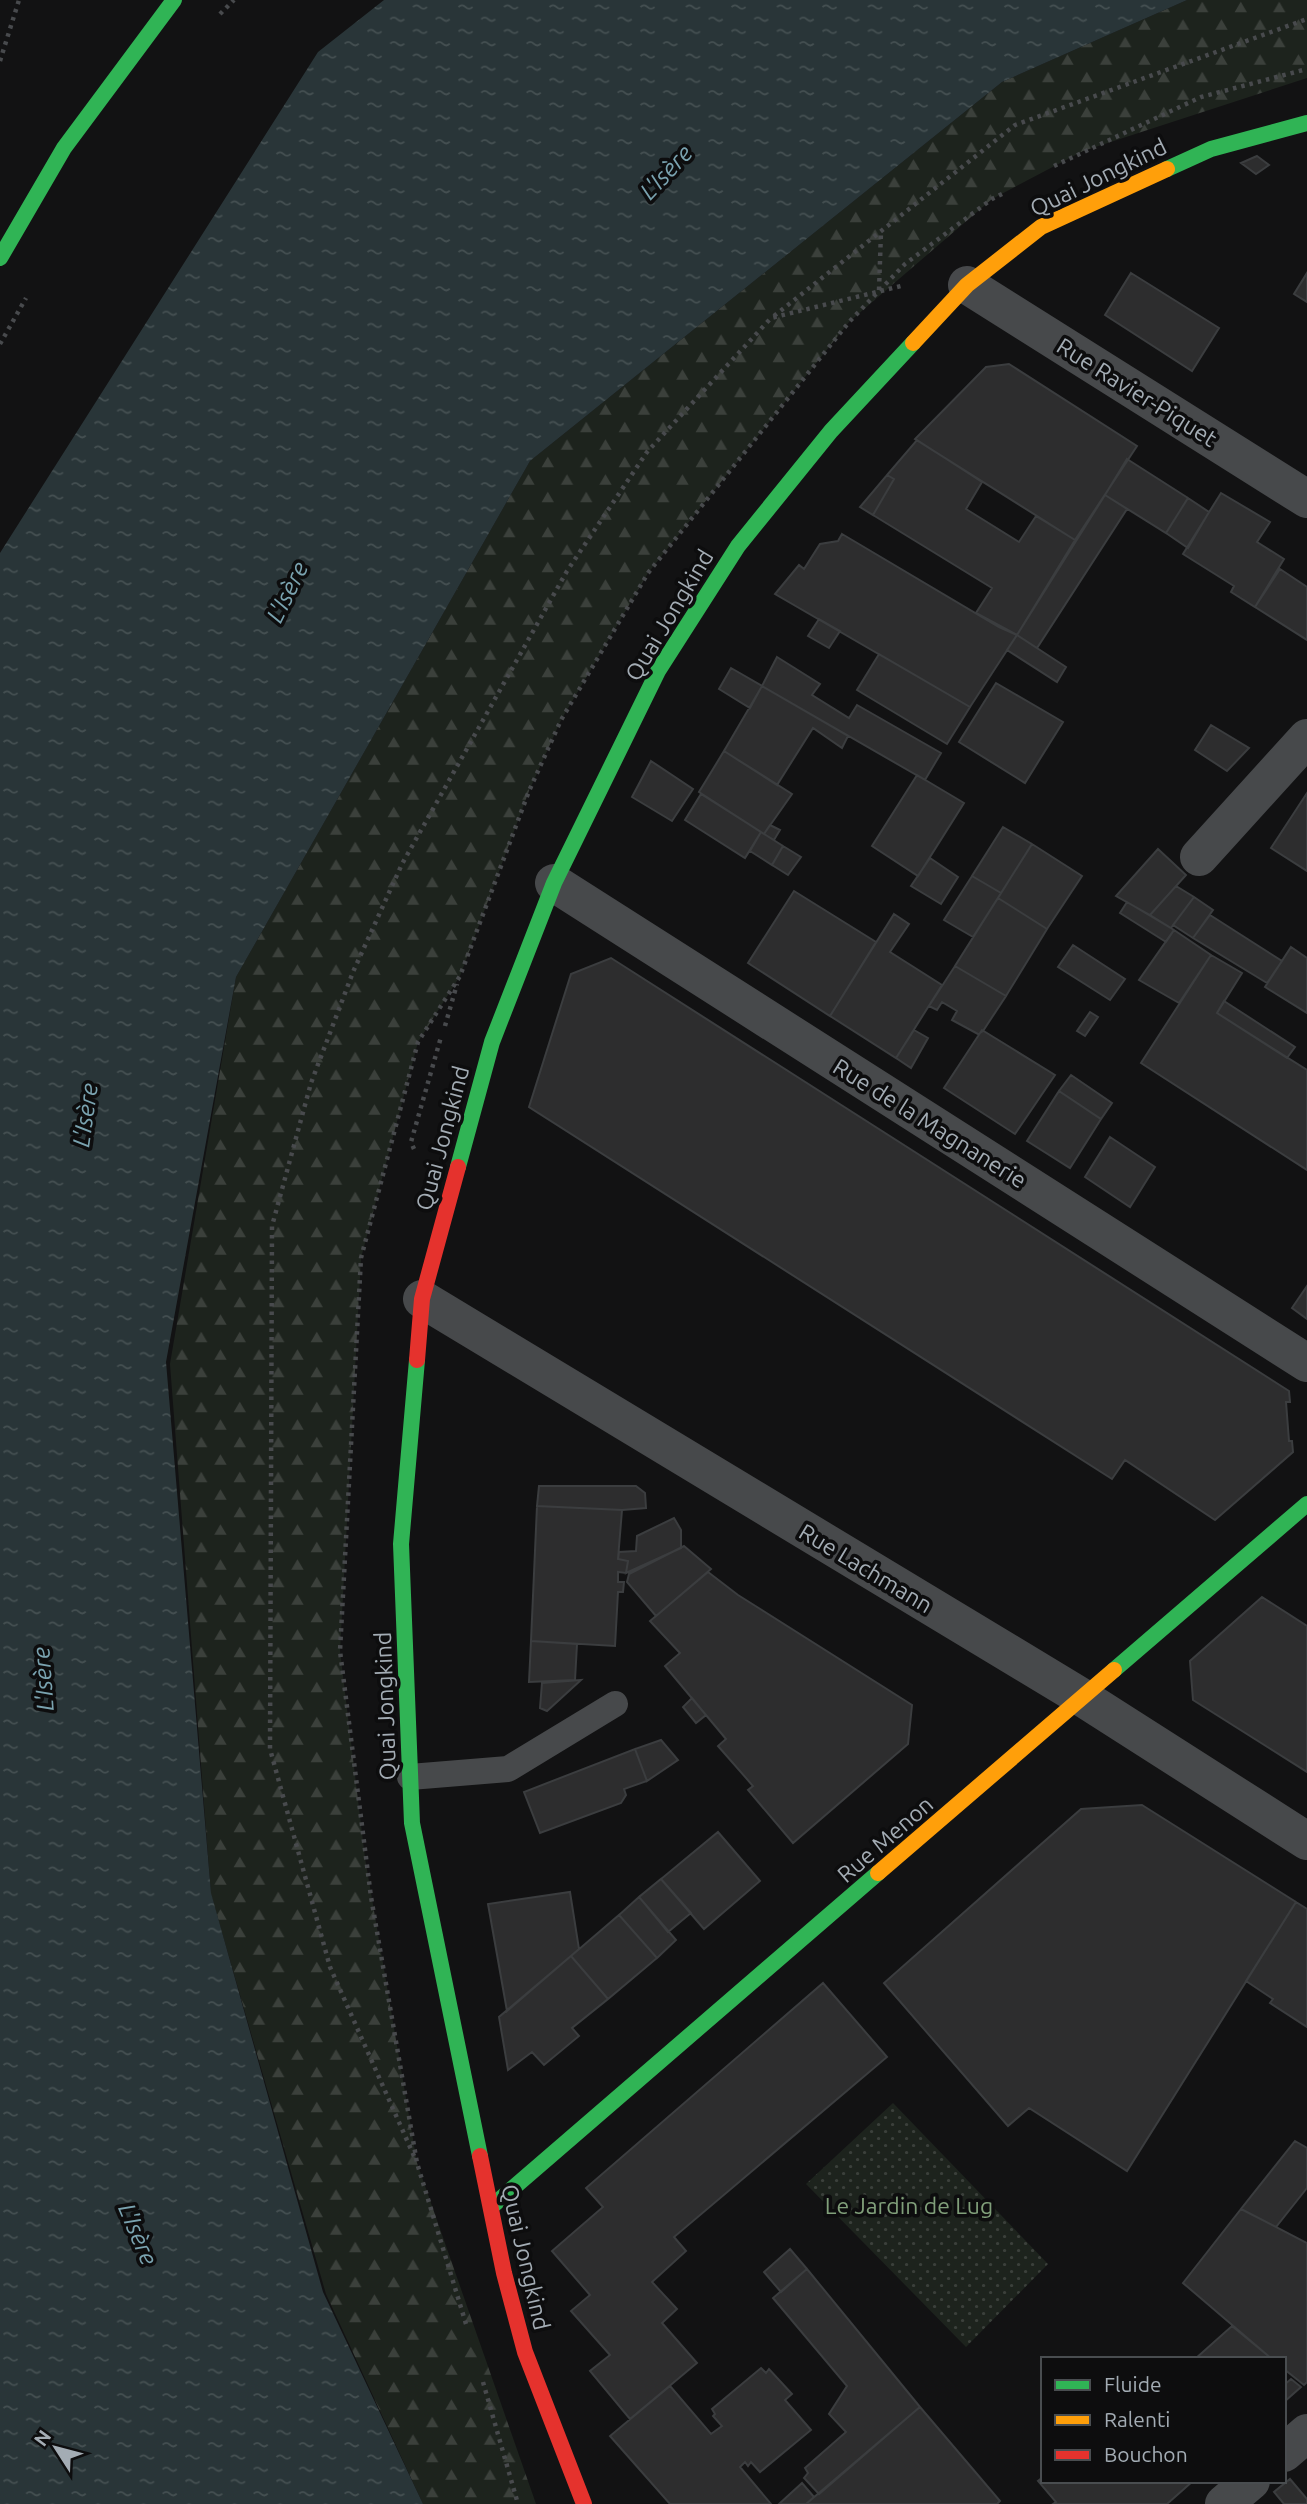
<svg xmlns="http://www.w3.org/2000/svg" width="1307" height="2504" font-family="Ubuntu,sans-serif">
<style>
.forest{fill:url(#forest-firs)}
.garden{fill:url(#garden-dots)}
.water{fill:url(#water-ripples)}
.building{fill:#2d2d2e;stroke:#3b3d3f;stroke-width:2}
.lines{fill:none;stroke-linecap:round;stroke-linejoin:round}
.path{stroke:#484a4d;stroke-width:4.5;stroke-dasharray:3.5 5;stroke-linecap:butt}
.lane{stroke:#47494b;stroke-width:26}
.street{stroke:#47494b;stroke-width:38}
.fast{stroke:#30b455;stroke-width:16}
.slow{stroke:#ff9f0a;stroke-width:16}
.jam{stroke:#e5322d;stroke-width:16}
.labels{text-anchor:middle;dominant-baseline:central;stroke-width:7;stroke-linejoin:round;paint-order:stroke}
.street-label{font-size:23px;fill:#a3acb4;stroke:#0d0d0e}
.park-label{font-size:23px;fill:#809f7a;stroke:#0d0d0e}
.water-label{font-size:24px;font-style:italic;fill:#7aa3b0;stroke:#0d0d0e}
</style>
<defs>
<pattern id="forest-firs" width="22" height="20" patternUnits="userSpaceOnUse" patternTransform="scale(1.75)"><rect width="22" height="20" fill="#1d231d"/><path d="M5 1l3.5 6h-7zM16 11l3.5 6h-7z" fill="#3b403b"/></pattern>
<pattern id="garden-dots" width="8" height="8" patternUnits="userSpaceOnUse" patternTransform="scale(1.75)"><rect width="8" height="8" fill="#1d231d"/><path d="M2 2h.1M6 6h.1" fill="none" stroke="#3b403b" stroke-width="1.8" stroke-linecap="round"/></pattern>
<pattern id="water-ripples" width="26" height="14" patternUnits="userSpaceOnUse" patternTransform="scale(1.75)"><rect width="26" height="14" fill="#293538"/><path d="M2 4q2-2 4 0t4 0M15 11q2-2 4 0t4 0" fill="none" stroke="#455052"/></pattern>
</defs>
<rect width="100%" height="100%" fill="#121213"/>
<path class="forest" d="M1187 0H1307V78L1083 151 992 199 849 322 648 573 561 720 529 791 460 976 418 1042 361 1258 340 1651 365 1858 417 2163 536 2504H423L326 2294 211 1894 170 1364 236 977 530 461 1002 82Z"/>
<path class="garden" d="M893 2103 1048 2264 966 2347 806 2184Z"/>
<path class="water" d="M384 0H1187L1002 82 530 461 236 977 166 1362 211 1893 323 2292 423 2504H0V553L318 52Z"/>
<path class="building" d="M1257 156 1269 165 1256 174 1241 163Z
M1131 273 1219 328 1192 371 1105 315Z
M1307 273V302L1294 294Z
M1009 364 1137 446 1075 540 915 439 986 367Z
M917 440 982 482 966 509 1019 542 1036 516 1075 540 1017 635 976 613 992 588 873 515 894 479 887 475Z
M1127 459 1188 498 1166 533 1105 495Z
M887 475 894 479 873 515 860 507Z
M1221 493 1270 522 1257 542 1284 559 1255 607 1231 592 1234 586 1183 554Z
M1105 495 1127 509 1037 648 1017 635Z
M1188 498 1209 512 1188 548 1166 533Z
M842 534 999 627 1017 635 970 707 775 594 799 565 804 569 820 544 838 541Z
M1280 569 1307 587V640L1255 607Z
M819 619 840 631 829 648 808 636Z
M1017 635 1066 667 1057 682 1007 650Z
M879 654 970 707 947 744 857 690Z
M777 657 820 684 812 695 849 718 857 705 941 753 925 780 762 686Z
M731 668 762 686 750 708 719 689Z
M996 683 1063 722 1025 783 959 742Z
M762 686 848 736 842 748 813 728 777 785 724 751Z
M1211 725 1249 748 1227 771 1195 750Z
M724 751 792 794 764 834 699 792Z
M651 761 693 789 672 821 632 797Z
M917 775 964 803 918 876 872 846Z
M1307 793V871L1271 848Z
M701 794 761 832 745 858 685 820Z
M770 825 780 830 774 840 764 834Z
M1003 827 1032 844 1001 893 972 876Z
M761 832 783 846 772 865 750 851Z
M1032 844 1082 876 1047 929 998 898Z
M783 846 801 857 788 875 772 865Z
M1158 849 1186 875 1150 915 1116 896Z
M930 858 958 877 941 904 911 886Z
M972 876 1001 893 973 937 944 920Z
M1176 886 1194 897 1171 928 1150 915Z
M794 891 876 942 830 1016 748 963Z
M1194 897 1213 910 1193 938 1173 925Z
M998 898 1047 929 1006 996 955 966Z
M1127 902 1174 930 1166 942 1120 913Z
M894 914 909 924 890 952 942 985 896 1058 830 1016Z
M1210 915 1282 961 1267 983 1193 938Z
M1174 930 1211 955 1179 1003 1139 980Z
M1073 945 1125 979 1110 1000 1058 967Z
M1291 947 1307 958V1013L1265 987Z
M1211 955 1242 973 1217 1013 1307 1070V1170L1141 1063Z
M611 958 1289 1391 1290 1402H1286L1289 1441H1292L1293 1452 1215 1520 1125 1460 1112 1479 529 1107 571 974Z
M955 966 1006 996 983 1031 978 1034 952 1020 957 1011 942 1002 937 1010 929 1006Z
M1224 1001 1295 1047 1287 1058 1217 1013Z
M1090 1012 1098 1017 1085 1036 1077 1031Z
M914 1030 928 1038 911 1068 896 1058Z
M982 1030 1055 1075 1015 1134 944 1088Z
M1071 1075 1112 1103 1101 1119 1059 1091Z
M1059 1091 1101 1119 1070 1168 1027 1141Z
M1110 1137 1155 1167 1130 1207 1085 1177Z
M1307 1286V1319L1292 1308Z
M539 1486H636L645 1493 646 1508 622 1510 537 1506Z
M537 1506 622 1510 618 1559 628 1561 626 1573 618 1572V1582H624L623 1592H618L615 1646 531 1641Z
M674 1518 681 1530V1548L626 1573 628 1561 618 1559 619 1552 636 1551 637 1536Z
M684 1546 711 1569 656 1616 627 1582 629 1574Z
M708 1572 738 1595 912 1705 908 1744 793 1843 748 1790 753 1786 718 1746 726 1739 665 1666 680 1653 650 1621Z
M1262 1597 1307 1626V1772L1193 1700 1190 1661Z
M531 1641 577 1644 575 1680 529 1682Z
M581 1680 547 1711 540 1708 542 1683Z
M692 1698 706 1715 696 1723 683 1707Z
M661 1740 678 1760 647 1781 635 1749Z
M635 1749 647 1781 624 1789 626 1795 621 1803 540 1833 524 1792Z
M1142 1805 1296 1902 1127 2171 1029 2108 1008 2126 884 1983 1081 1809Z
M718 1832 760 1881 704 1929 661 1879Z
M661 1879 691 1913 668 1932 639 1897Z
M570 1892 579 1949 507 2011 488 1904Z
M639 1897 676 1940 657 1958 619 1915Z
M1296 1902 1307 1909V2027L1270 2003 1273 1999 1246 1981Z
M619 1915 657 1958 608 1999 571 1956Z
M571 1956 608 1999 572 2028 579 2036 544 2065 532 2052 508 2070 499 2017Z
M823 1983 887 2057 674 2237 686 2251 652 2282 677 2309 662 2323 697 2363 630 2419 590 2371 610 2355 571 2311 590 2295 552 2251 603 2207 586 2188Z
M1295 2141 1307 2148V2188L1276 2227 1241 2209Z
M1241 2209 1307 2243V2382L1304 2385 1284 2369V2359H1272L1183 2283Z
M790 2249 807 2269 781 2292 764 2272Z
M807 2269 920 2407 819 2494 804 2478 808 2473 805 2468 846 2432 829 2414 847 2386 773 2298Z
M1232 2326 1272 2359H1195Z
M761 2368 766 2373 769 2369 792 2394 785 2400 811 2430 760 2472 751 2462 748 2466 745 2462 740 2467 771 2504H670L610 2436 670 2386 711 2434 722 2426 713 2416 715 2414 712 2409Z
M1291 2379 1301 2387 1284 2402V2385Z
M920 2407 1000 2501 997 2504H806Z
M1043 2477V2481H1193L1167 2504H1053L1056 2502 1038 2481Z
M1290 2479 1307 2499V2504H1284L1274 2492Z
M802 2483 814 2497 806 2504H779Z"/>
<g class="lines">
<path class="path" d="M220 14 234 0
M0 61 19 0
M1054 166 1201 97 1307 69
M879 290 881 232
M774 316 1015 125 1307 19
M0 344 26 298
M445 1026 457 984
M414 1149 411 1142 441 1037
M414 2156 330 1967 270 1749 272 1226 311 1083 353 972 402 864 567 571 647 452 771 318 901 286
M466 2324 417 2163 371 1897 340 1651 361 1258 418 1042 460 976 529 791 561 720 648 573 849 322 905 264 992 199 1006 192
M483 2382 518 2504"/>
<path class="lane" d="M410 1777 508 1769 615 1704"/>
<path class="street" d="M967 285 1307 499
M1199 857 1307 738
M554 883 1307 1363
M422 1299 1083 1698 1307 1841
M1284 2453 1307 2433
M1224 2504 1251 2481"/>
<path class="fast" d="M1167 169 1211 149 1307 123
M0 258 64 148 174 0
M458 1167 492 1042 554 883 658 671 738 546 831 431 913 343
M417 1360 401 1544 412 1823 480 2156
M1114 1670 1307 1504
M491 2207 878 1873"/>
<path class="slow" d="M913 343 967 285 1041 227 1167 169
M878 1873 1114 1670"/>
<path class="jam" d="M417 1360 422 1299 458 1167
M480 2156 504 2273 525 2352 584 2504"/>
</g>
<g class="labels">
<g class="street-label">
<text transform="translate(1098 177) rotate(-26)">Quai Jongkind</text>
<text transform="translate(1137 392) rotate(32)">Rue Ravier-Piquet</text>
<text transform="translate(669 615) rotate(-59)">Quai Jongkind</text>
<text transform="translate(930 1123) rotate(32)">Rue de la Magnanerie</text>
<text transform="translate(442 1138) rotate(-75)">Quai Jongkind</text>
<text transform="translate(866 1568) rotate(31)">Rue Lachmann</text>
<text transform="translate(385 1706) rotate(-92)">Quai Jongkind</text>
<text transform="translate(885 1839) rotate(-41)">Rue Menon</text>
<text transform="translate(526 2257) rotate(77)">Quai Jongkind</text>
</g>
<g class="park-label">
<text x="909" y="2205">Le Jardin de Lug</text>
</g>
<g class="water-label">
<text transform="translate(666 172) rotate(-47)">L'Isère</text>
<text transform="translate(287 592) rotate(-64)">L'Isère</text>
<text transform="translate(85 1115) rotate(-82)">L'Isère</text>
<text transform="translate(43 1679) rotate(-94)">L'Isère</text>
<text transform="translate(138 2234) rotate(67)">L'Isère</text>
</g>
</g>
<rect x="1041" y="2357" width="245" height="126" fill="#0d0d0e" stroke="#494d50" stroke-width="2"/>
<rect x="1055" y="2380" width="35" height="10" fill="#30b455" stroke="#494d50" stroke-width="2"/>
<text x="1104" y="2392" font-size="21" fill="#a3acb4">Fluide</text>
<rect x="1055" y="2415" width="35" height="10" fill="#ff9f0a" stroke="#494d50" stroke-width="2"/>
<text x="1104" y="2427" font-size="21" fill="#a3acb4">Ralenti</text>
<rect x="1055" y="2450" width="35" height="10" fill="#e5322d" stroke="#494d50" stroke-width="2"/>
<text x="1104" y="2462" font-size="21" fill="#a3acb4">Bouchon</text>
<g transform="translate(56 2448) rotate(306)" stroke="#0d0d0e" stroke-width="5" paint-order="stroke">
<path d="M0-5L12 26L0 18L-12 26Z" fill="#a3acb4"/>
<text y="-10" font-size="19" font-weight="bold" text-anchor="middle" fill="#a3acb4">N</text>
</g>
</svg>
